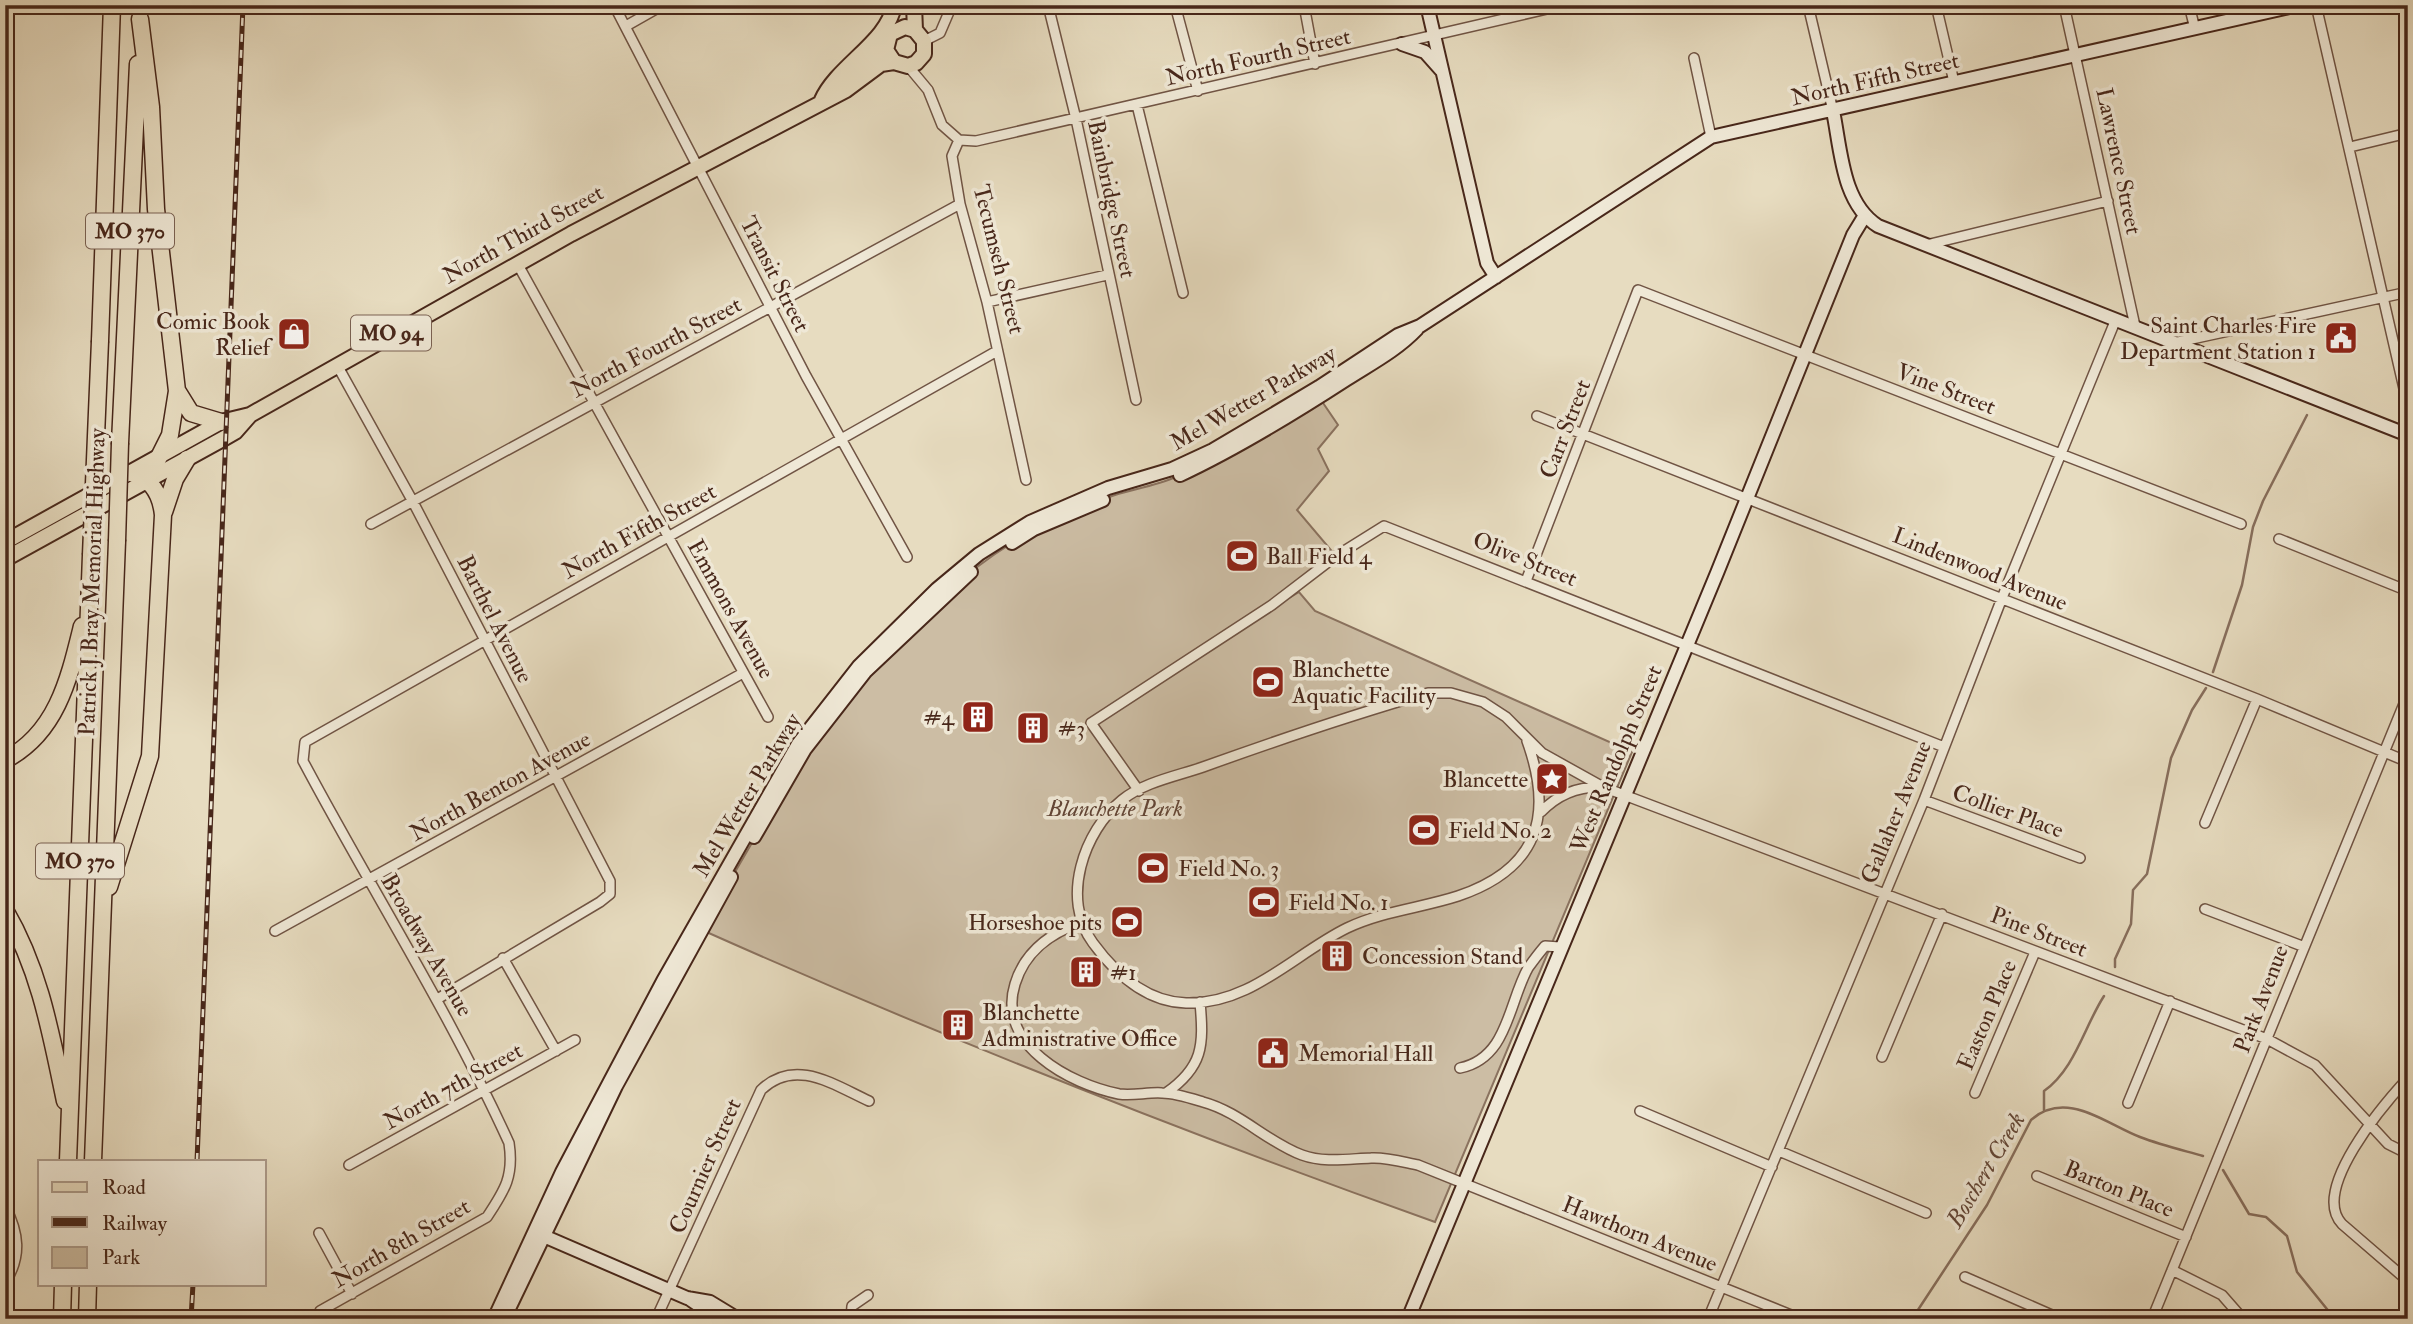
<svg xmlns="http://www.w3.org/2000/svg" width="2413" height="1324" font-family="'IM FELL Double Pica',serif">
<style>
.green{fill:#ccbda4;stroke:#8a725f;stroke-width:2}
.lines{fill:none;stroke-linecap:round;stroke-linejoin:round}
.stream{stroke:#876e5c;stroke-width:2.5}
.street-casing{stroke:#705444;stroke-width:12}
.secondary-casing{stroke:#48271a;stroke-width:16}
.primary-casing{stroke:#48271a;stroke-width:18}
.highway-casing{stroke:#48271a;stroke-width:19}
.street{stroke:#efe8d6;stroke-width:9}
.secondary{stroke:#efe8d6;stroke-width:12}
.primary{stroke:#e7dcc0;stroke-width:14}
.highway{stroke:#e7dcc0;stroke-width:16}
.rail-casing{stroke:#48271a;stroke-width:5}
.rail{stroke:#efe8d6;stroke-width:2.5;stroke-dasharray:8;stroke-linecap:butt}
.highway-bridge-casing{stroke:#48271a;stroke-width:19;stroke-linecap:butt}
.highway-bridge{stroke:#e7dcc0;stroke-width:16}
.labels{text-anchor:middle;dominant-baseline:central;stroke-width:7;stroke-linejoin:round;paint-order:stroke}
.shield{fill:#efe8d6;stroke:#7a6152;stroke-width:2}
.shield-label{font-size:21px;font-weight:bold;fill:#48271a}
.street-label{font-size:23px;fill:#48271a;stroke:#efe8d6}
.poi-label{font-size:23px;fill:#48271a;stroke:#efe8d6;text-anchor:start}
.park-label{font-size:23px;font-style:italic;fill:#624536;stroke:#efe8d6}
.water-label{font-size:24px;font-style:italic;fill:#624536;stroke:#efe8d6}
</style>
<rect width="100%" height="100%" fill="#e7dcc0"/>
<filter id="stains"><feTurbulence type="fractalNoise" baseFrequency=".00286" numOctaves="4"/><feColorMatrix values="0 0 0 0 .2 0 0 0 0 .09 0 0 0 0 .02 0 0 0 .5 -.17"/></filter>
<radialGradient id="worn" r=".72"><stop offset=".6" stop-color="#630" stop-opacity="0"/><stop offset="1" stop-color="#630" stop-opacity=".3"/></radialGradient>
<path class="green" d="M1319 397 1338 425 1318 449 1329 471 1297 510 1336 556 1284 594 1289 598 1299 592 1315 611 1632 752 1435 1222C1188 1134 942 1037 702 930 787 780 877 618 1032 531 1057 517 1088 504 1115 495 1135 489 1157 485 1176 477 1225 454 1272 423 1319 397Z"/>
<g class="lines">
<path class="stream" d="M2213 672 2242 585 2253 527 2263 501 2307 415
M2115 967V959L2131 924 2133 890 2147 874 2171 758 2192 710 2206 688
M2044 1111V1091C2075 1069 2084 1027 2104 996
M2223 1170 2249 1214 2266 1217 2287 1236 2297 1272 2335 1319
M1912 1319 1987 1205 2031 1120C2066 1089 2106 1124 2140 1137 2161 1145 2182 1150 2203 1156"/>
<defs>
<path id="street" d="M614 5 806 376 907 557
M1048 5 1076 119 1136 400
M1175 5 1198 91
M1304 5 1315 64
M1808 5 1833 111
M1936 5 1954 82
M2064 5 2135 326
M2189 5 2195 29
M2316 5 2408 406
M626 26 663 5
M924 41 940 33 952 5
M1694 58 1711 137
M908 66 928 90 942 125 959 140
M1137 105 1183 293
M959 140 976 141 1564 5
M959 140 952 156 960 204 987 302 1026 480
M2350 147 2408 133
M1926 245 2108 201
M517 263 768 717
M987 302 1107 275
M2178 342 2408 292
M337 365 412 500 610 881V894L600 902 439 998
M1537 416 2257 699 2408 762
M371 524 960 204
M2279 539 2408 591
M1526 581 1638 290 2241 524
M1527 741C1554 816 1538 869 1458 896 1421 908 1383 911 1347 928 1294 954 1250 1005 1186 1003 1145 1002 1115 973 1093 943 1060 899 1084 831 1122 800 1144 782 1177 776 1203 767 1278 740 1352 715 1428 693H1451L1483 702 1506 717 1542 753 1603 787C1578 786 1558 794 1541 812
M1603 787 2267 1039 2315 1065 2388 1144 2408 1154
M1139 791 1091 723 1272 605 1336 556 1384 526 1944 747
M1924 800 2080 858
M2205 823 2257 699
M2205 909 2302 946
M1082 922C1050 933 1025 951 1015 984 996 1045 1070 1084 1119 1094 1133 1096 1148 1092 1162 1093 1175 1093 1190 1098 1203 1102 1240 1112 1267 1142 1302 1155 1324 1163 1347 1159 1371 1158 1386 1157 1403 1162 1418 1165L1801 1319
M275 931 743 673
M503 958 556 1051
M1882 1057 1942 914
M1460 1068C1508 1058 1508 1004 1528 968 1533 961 1539 953 1545 946L1560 947
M2408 1078C2384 1104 2310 1190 2342 1224L2408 1281
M1166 1093C1203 1067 1204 1046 1200 1002
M1975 1093 2035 952
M2128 1103 2170 1001
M1640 1111 1772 1167
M1779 1151 1926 1213
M349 1165 575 1040
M2037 1176 2186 1237
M5 1206C19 1233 22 1256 5 1283
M319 1233 352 1294
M2172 1270 2222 1295 2243 1319
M1965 1277 2061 1319
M320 1311 487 1217C505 1190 514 1176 509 1143 449 1011 371 889 303 761L305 742 997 351
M656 1319 761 1090C795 1057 834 1085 869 1101
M851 1319 852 1306 868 1295
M1708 1319 1924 800 2002 598 2116 319
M2152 1319 2408 694"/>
<path id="secondary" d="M1427 5 1487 263 1496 277
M1402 44 1425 52 1441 70
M1833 111C1841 150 1842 203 1878 226L2408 435
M1180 475C1238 448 1293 414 1347 379 1372 363 1397 350 1417 329
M1012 543 1034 529 1103 500
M754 837 805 749 865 672 971 572
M539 1234 687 1298 710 1302 738 1319
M688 1298 719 1319
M494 1319 562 1172 663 981 798 744 859 666 937 589 979 554 1030 522 1108 488 1172 469 1213 450 1319 387 1398 335 1420 326 1711 137 2298 5
M504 1319 616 1086 731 877
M1408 1319 1717 573 1853 235 1864 217"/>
<path id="primary" d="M914 5 915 30
M844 82 886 44
M822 100C837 66 889 41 894 5
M5 542 221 422 250 415
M5 559 219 441 235 432 250 415 571 234 846 90 881 64 894 62 908 66 916 63 924 54V41L915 30 905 27 890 34 886 50 894 62"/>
<path id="highway" d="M140 19 151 107 156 209 177 391 170 435 147 481
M100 341 112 5
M178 392 191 413 221 422
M120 443 138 64
M164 512 175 479 187 459
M5 760C57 733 69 679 82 626
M109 887 150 756 163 515C161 495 151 478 131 473
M5 910C40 970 51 1034 65 1101
M68 1161 91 555
M93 1161 117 541
M62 1319 63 1284
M87 1319 88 1284"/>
</defs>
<use href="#street" class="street-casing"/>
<use href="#secondary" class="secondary-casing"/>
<use href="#primary" class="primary-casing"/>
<use href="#highway" class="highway-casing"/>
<use href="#street" class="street"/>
<use href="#secondary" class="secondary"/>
<use href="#primary" class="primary"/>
<use href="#highway" class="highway"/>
<defs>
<path id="rail" d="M197 1161 243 5
M191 1319 193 1284"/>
</defs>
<use href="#rail" class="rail-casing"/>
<use href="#rail" class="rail"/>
<defs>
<path id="highway-bridge" d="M117 541 120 443
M91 555 100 341"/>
</defs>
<use href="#highway-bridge" class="highway-bridge-casing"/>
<use href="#highway-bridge" class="highway-bridge"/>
</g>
<defs>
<symbol id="shop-square" viewBox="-11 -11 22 22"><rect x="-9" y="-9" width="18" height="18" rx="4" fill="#8f2418" stroke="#efe8d6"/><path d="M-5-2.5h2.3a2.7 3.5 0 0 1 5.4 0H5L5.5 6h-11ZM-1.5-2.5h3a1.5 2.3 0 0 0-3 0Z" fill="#fff"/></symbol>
<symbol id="civic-square" viewBox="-11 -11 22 22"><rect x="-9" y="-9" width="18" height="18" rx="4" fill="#8f2418" stroke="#efe8d6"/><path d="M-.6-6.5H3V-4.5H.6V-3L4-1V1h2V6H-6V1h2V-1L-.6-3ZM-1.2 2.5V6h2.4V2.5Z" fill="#fff"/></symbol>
<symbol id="stadium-square" viewBox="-11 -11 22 22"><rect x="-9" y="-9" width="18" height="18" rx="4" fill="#8f2418" stroke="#efe8d6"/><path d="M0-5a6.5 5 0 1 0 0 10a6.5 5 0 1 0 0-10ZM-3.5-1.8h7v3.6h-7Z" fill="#fff"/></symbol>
<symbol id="building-square" viewBox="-11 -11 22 22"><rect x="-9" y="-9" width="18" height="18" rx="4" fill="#8f2418" stroke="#efe8d6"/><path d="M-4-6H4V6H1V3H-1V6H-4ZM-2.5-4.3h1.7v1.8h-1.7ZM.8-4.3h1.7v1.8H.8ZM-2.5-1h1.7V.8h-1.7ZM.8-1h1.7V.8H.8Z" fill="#fff"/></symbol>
<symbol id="sight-square" viewBox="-11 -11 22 22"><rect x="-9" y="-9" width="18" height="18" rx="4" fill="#8f2418" stroke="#efe8d6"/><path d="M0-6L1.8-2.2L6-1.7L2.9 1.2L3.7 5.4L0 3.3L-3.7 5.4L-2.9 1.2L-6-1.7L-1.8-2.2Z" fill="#fff"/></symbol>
</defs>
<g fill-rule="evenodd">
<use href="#shop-square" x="275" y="315" width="38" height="38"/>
<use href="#civic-square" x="2322" y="319" width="38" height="38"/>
<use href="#stadium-square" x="1223" y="537" width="38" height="38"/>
<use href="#stadium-square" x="1249" y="663" width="38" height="38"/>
<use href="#building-square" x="959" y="698" width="38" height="38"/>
<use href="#building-square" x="1014" y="709" width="38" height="38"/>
<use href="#sight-square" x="1533" y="760" width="38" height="38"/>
<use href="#stadium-square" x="1405" y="811" width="38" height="38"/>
<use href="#stadium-square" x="1134" y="849" width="38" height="38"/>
<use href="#stadium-square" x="1245" y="883" width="38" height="38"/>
<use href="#stadium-square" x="1108" y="903" width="38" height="38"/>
<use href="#building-square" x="1318" y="937" width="38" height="38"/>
<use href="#building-square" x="1067" y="953" width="38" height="38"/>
<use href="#building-square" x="939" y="1006" width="38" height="38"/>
<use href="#civic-square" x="1254" y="1034" width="38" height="38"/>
</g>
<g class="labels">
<g class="shield">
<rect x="86" y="213.5" width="88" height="35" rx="5"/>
<rect x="351" y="315.5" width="80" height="35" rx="5"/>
<rect x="36" y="843.5" width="88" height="35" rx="5"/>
</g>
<g class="shield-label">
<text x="130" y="231">MO 370</text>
<text x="391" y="333">MO 94</text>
<text x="80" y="861">MO 370</text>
</g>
<g class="street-label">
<text transform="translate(1258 57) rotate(-13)">North Fourth Street</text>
<text transform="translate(1875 79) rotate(-13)">North Fifth Street</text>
<text transform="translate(2119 161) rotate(78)">Lawrence Street</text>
<text transform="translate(1112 199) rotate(78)">Bainbridge Street</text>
<text transform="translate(523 234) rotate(-29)">North Third Street</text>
<text transform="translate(999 259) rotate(76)">Tecumseh Street</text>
<text transform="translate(775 274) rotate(63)">Transit Street</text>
<text transform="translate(656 347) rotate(-28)">North Fourth Street</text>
<text transform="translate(1946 389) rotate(21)">Vine Street</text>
<text transform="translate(1253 398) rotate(-30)">Mel Wetter Parkway</text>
<text transform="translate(1565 429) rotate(-69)">Carr Street</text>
<text transform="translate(639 531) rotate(-29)">North Fifth Street</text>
<text transform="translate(1525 559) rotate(22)">Olive Street</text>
<text transform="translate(1980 569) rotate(22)">Lindenwood Avenue</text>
<text transform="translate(92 582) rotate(-88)">Patrick J Bray Memorial Highway</text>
<text transform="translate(731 609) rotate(61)">Emmons Avenue</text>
<text transform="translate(495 619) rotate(63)">Barthel Avenue</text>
<text transform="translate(1616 759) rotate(-67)">West Randolph Street</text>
<text transform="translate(500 786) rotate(-29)">North Benton Avenue</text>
<text transform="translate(747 795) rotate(-59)">Mel Wetter Parkway</text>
<text transform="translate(2008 811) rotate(20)">Collier Place</text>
<text transform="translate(1896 812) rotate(-68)">Gallaher Avenue</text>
<text transform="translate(2039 932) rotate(21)">Pine Street</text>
<text transform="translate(427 945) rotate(60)">Broadway Avenue</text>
<text transform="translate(2261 999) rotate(-69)">Park Avenue</text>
<text transform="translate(1987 1015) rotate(-67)">Easton Place</text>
<text transform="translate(453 1086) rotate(-29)">North 7th Street</text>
<text transform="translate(705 1166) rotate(-66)">Cournier Street</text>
<text transform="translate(2119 1189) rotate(22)">Barton Place</text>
<text transform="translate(1640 1234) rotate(22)">Hawthorn Avenue</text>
<text transform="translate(401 1243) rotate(-30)">North 8th Street</text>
</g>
<g class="poi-label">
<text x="270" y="321" text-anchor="end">Comic Book<tspan x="270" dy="26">Relief</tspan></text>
<text x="2316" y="325" text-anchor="end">Saint Charles Fire<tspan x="2316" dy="26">Department Station 1</tspan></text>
<text x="1266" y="556">Ball Field 4</text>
<text x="1292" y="669">Blanchette<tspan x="1292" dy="26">Aquatic Facility</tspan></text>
<text x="954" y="717" text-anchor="end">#4</text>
<text x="1058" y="728">#3</text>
<text x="1528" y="779" text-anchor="end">Blancette</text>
<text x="1448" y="830">Field No. 2</text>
<text x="1178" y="868">Field No. 3</text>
<text x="1288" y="902">Field No. 1</text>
<text x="1102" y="922" text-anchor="end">Horseshoe pits</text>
<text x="1362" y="956">Concession Stand</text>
<text x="1110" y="972">#1</text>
<text x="982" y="1012">Blanchette<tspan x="982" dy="26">Administrative Office</tspan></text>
<text x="1298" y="1053">Memorial Hall</text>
</g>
<g class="park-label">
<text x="1115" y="808">Blanchette Park</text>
</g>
<g class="water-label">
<text transform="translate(1986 1170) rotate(-59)">Boschert Creek</text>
</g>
</g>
<rect width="2413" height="1324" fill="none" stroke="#e7dcc0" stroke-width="28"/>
<rect x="7" y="7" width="2399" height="1310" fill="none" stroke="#48271a" stroke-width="3.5"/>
<rect x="14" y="14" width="2385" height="1296" fill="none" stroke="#48271a" stroke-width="2"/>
<rect x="38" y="1160" width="228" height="126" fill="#efe8d6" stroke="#ac9b8b" stroke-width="2"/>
<rect x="52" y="1182" width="35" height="10" fill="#e7dcc0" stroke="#ac9b8b" stroke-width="2"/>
<text x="102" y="1194" font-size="21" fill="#48271a">Road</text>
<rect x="52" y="1217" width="35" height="10" fill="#48271a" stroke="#ac9b8b" stroke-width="2"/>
<text x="102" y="1230" font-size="21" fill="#48271a">Railway</text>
<rect x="52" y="1247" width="35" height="21" fill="#ccbda4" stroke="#ac9b8b" stroke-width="2"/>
<text x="102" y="1264" font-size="21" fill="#48271a">Park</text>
<rect width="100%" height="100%" filter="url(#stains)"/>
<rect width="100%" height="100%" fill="url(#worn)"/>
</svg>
